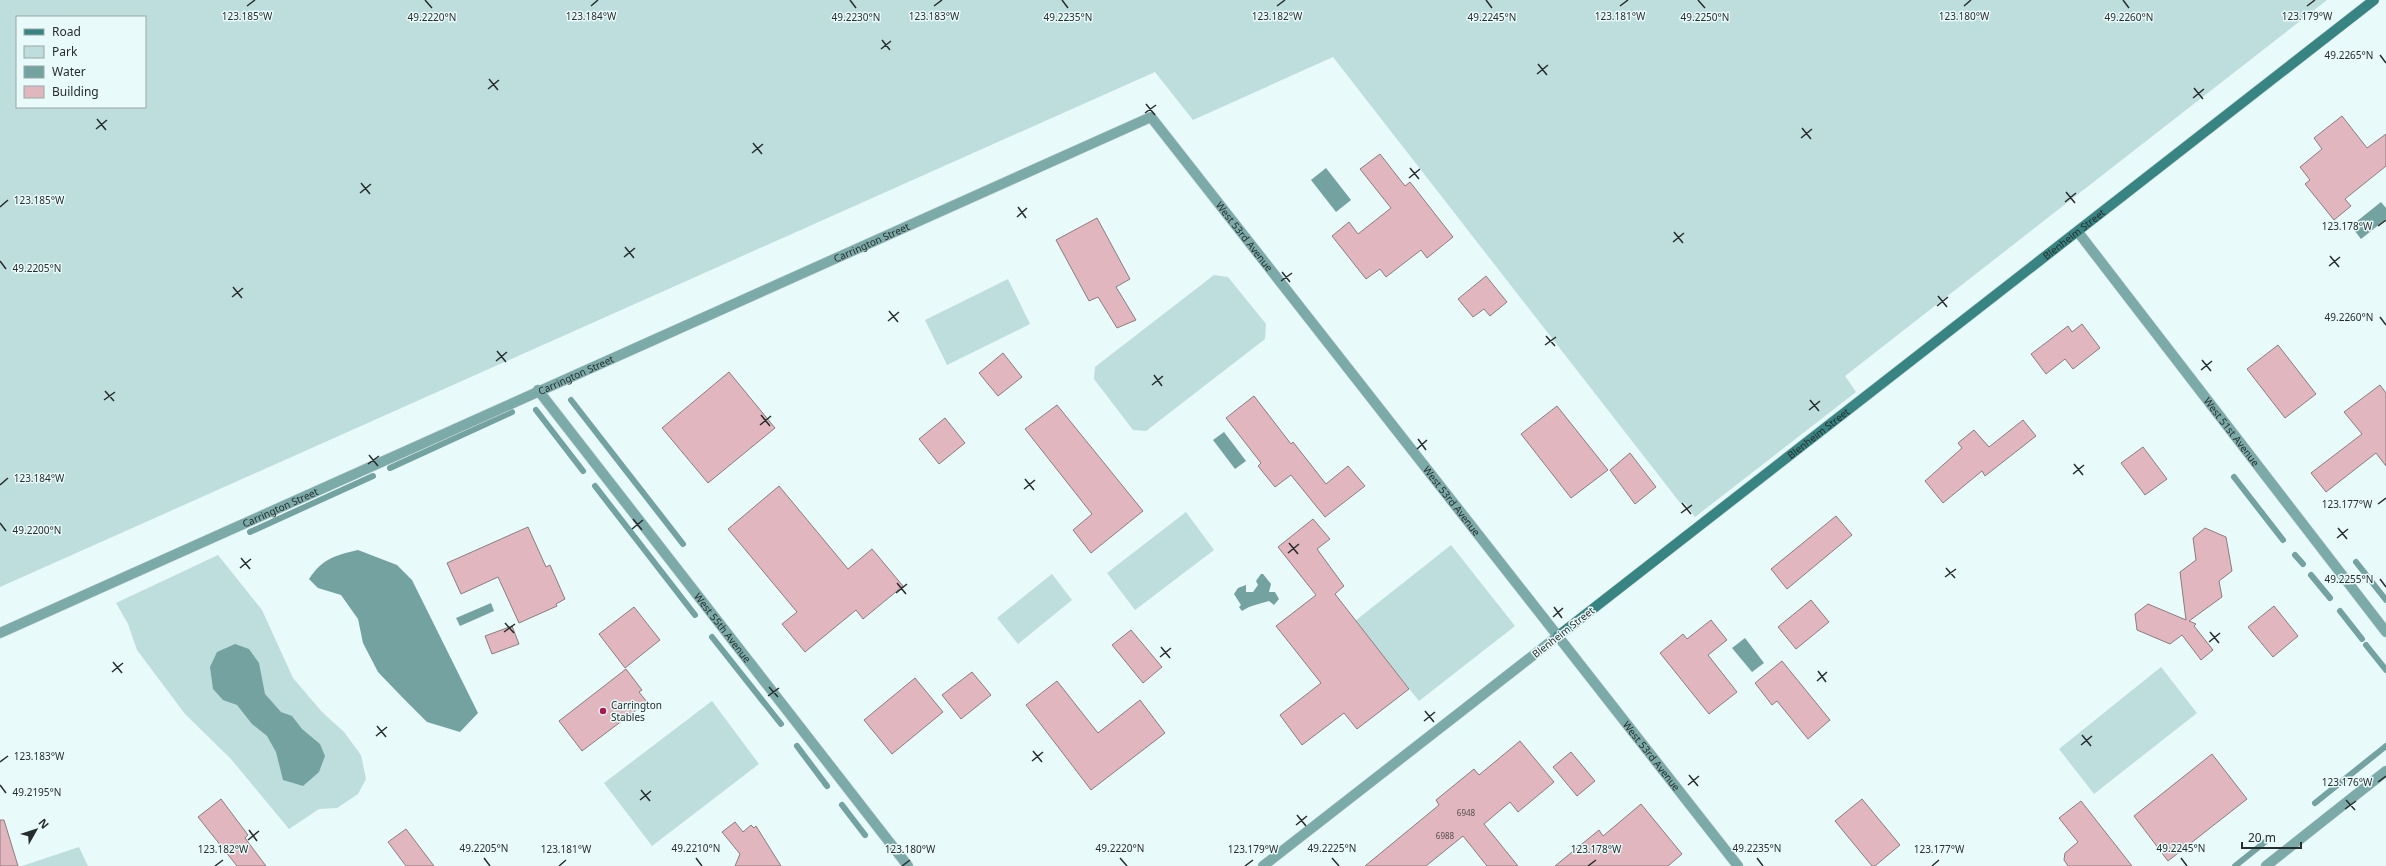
<svg xmlns="http://www.w3.org/2000/svg" width="2386" height="866" font-family="'Noto Sans',sans-serif">
<style>
.green{fill:#bddedc;fill-rule:evenodd}
.water{fill:#73a2a1}
.lines{fill:none;stroke-linecap:round;stroke-linejoin:round}
.stream{stroke:#73a2a1;stroke-width:6}
.building{fill:#e1b6be;stroke:#8b7d7f}
.street-casing{stroke:#c5d5d4;stroke-width:11}
.secondary-casing{stroke:#c5d5d4;stroke-width:11}
.street{stroke:#7baaa8;stroke-width:10}
.secondary{stroke:#378483;stroke-width:10}
.ticks{fill:none;stroke:#272d2d;stroke-width:1.5}
.poi-dot{fill:#aa1951;stroke:#e8faf9;stroke-width:1.5}
.labels{text-anchor:middle;dominant-baseline:central;stroke-width:3;stroke-linejoin:round;paint-order:stroke}
.number-label{font-size:8px;fill:#564f51}
.street-label{font-size:10px;fill:#272d2d;stroke:#e8faf9}
.poi-label{font-size:10px;fill:#272d2d;stroke:#e8faf9;text-anchor:start}
.ticks-label{font-size:10px;text-anchor:middle;fill:#272d2d;stroke:#e8faf9;stroke-width:3;stroke-linejoin:round;paint-order:stroke}
</style>
<rect width="100%" height="100%" fill="#e8faf9"/>
<path class="green" d="M0 0H2327L1845 376 1856 392 1695 517 1684 502 1681 504 1333 57 1193 120 1155 72 0 587ZM17 17H145V107H17Z
M1214 275 1228 277 1266 324 1265 339 1146 431 1133 430 1094 379 1095 367Z
M1008 279 1030 324 947 365 925 320Z
M1186 512 1214 550 1135 610 1107 573Z
M1451 545 1515 626 1419 701 1355 621Z
M218 555 262 610 293 678 322 712 344 732 361 755 366 779 358 794 337 808 319 809 289 829 231 759 185 714 137 650 128 624 116 603Z
M1052 574 1072 600 1018 644 997 618Z
M2161 667 2197 713 2094 794 2059 749Z
M712 701 759 764 652 846 604 783Z
M79 847 88 866H22Z"/>
<path class="water" d="M1326 168 1351 200 1336 212 1311 180Z
M2381 202 2386 208V219L2361 239 2351 226Z
M1224 432 1246 461 1235 469 1213 440Z
M358 550 397 565 412 580 478 713 460 732 427 722 403 698 378 672 363 643 358 619 341 595 318 588 309 579C323 558 334 556 358 550Z
M1261 574H1263L1271 584 1269 592H1275L1279 599 1274 605 1269 601C1259 604 1251 605 1242 611L1239 607 1241 605 1234 594 1238 588 1246 585V592H1253L1258 585 1256 581Z
M491 603 494 611 460 626 456 618Z
M1745 638 1764 663 1752 672 1732 648Z
M235 644 249 649 259 663 265 694 281 712 292 716 302 729 320 744 325 756 319 772 303 786 283 780 276 752 267 736 252 724 237 705 223 700 213 689 210 667 217 652Z"/>
<g class="lines">
<path class="stream" d="M571 400 683 544
M536 410 583 471
M390 468 512 412
M2234 477 2283 540
M595 486 695 615
M250 532 373 476
M2295 555 2303 564
M2356 562 2386 600
M2311 575 2330 598
M2340 611 2362 639
M712 637 781 724
M2366 645 2386 670
M797 746 827 786
M2315 803 2386 746
M842 805 865 835
M2235 866 2270 838"/>
</g>
<path class="building" d="M2342 116 2367 148 2386 134V166L2345 199 2351 206 2334 220 2305 184 2310 180 2300 167 2322 149 2314 138Z
M1380 154 1405 186 1410 182 1453 237 1427 258 1421 250 1386 277 1380 269 1366 279 1332 236 1349 222 1358 234 1391 208 1360 169Z
M1097 218 1130 279 1116 287 1136 320 1117 328 1098 297 1089 301 1056 240Z
M1486 276 1507 302 1490 316 1484 309 1473 317 1458 299Z
M2082 324 2100 348 2073 369 2065 359 2046 374 2031 354 2068 326 2072 332Z
M2278 345 2316 394 2285 418 2247 369Z
M1003 353 1022 377 998 396 979 373Z
M729 372 775 428 708 483 662 428Z
M2380 385 2386 393V466L2376 453 2326 492 2311 473 2362 434 2344 412Z
M1254 396 1291 444 1293 442 1326 484 1348 466 1365 486 1325 517 1291 475 1275 487 1258 466 1261 463 1226 418Z
M1057 405 1143 511 1091 553 1073 530 1092 514 1025 429Z
M1557 406 1608 470 1571 498 1521 434Z
M945 418 965 443 939 464 919 439Z
M2023 420 2036 436 1985 476 1982 471 1943 503 1925 481 1962 448 1958 443 1974 430 1989 447Z
M2143 447 2167 479 2145 495 2121 463Z
M1630 453 1656 487 1635 504 1610 470Z
M779 486 848 569 872 549 903 586 863 619 856 610 805 652 782 624 797 612 728 529Z
M1836 516 1852 535 1787 589 1771 569Z
M1313 519 1330 539 1317 549 1344 586 1335 594 1409 689 1357 729 1344 713 1302 745 1280 715 1321 683 1276 626 1316 595 1278 547Z
M528 527 546 567 550 565 565 599 556 604 557 606 519 623 498 577 461 594 447 563Z
M2205 528 2226 537 2232 571 2219 581 2222 597 2189 621 2196 624 2194 626 2213 650 2201 660 2182 635 2170 644 2137 630 2135 614 2148 604 2186 620 2180 572 2196 560 2193 538Z
M1811 600 1829 622 1796 649 1778 627Z
M2274 606 2298 636 2273 657 2248 627Z
M634 607 660 640 625 668 599 634Z
M1711 620 1727 640 1708 655 1737 692 1709 714 1660 653 1683 634 1687 639Z
M512 626 519 644 492 654 485 636Z
M1131 630 1162 667 1143 683 1112 645Z
M1782 661 1830 720 1808 739 1777 701 1772 705 1755 683Z
M626 669 642 690 639 692 647 702 582 751 559 721Z
M972 672 991 695 961 719 942 695Z
M915 678 943 712 892 754 864 720Z
M1057 681 1098 733 1140 700 1165 733 1091 790 1026 705Z
M1520 741 1554 782 1518 812 1510 802 1484 824 1518 866H1487L1463 836 1426 866H1365L1439 805 1436 800 1474 769 1479 775Z
M1571 752 1595 781 1577 796 1553 767Z
M2212 754 2247 799 2168 861 2134 816Z
M221 799 248 835 245 838 266 866H237L198 817Z
M1862 799 1900 845 1875 866H1872L1835 821Z
M2081 801 2132 866H2068L2064 860 2065 853 2078 842 2059 818Z
M1641 804 1682 854 1668 866H1555L1599 830 1603 836Z
M0 820H4L18 866H0Z
M735 822 743 832 751 825 754 828 756 826 781 866H735L740 854 722 832Z
M406 829 434 866H406L388 842Z"/>
<g class="lines">
<defs>
<g id="street">
<path id="s1" d="M2078 232 2386 632"/>
<path id="s2" d="M538 390 908 866"/>
<path id="s3" d="M0 633 1151 117 1738 866"/>
<path d="M1263 866 1558 636"/>
<path d="M2266 866 2386 771"/>
</g>
<g id="secondary">
<path id="s4" d="M1558 636 2374 0"/>
</g>
</defs>
<use href="#street" class="street-casing"/>
<use href="#secondary" class="secondary-casing"/>
<use href="#street" class="street"/>
<use href="#secondary" class="secondary"/>
</g>
<path class="ticks" d="M425 0 432 8M850 0 856 8M1062 0 1068 8M1486 0 1492 8M1698 0 1705 8M2123 0 2129 8M247 6 255 0M591 6 598 0M934 6 942 0M1277 6 1285 0M1620 6 1628 0M1964 6 1971 0M2307 6 2315 0M882 40 890 50M881 49 891 41M2380 55 2386 63M1538 64 1547 75M1537 74 1548 65M489 79 498 90M2194 88 2203 99M488 89 499 80M2193 98 2204 89M1146 104 1155 115M1145 113 1156 105M97 119 106 130M1802 128 1811 139M96 129 107 120M1801 138 1812 129M753 143 762 154M752 153 763 144M1410 168 1419 179M1409 178 1420 169M361 183 370 194M2066 192 2075 203M360 193 371 184M2065 202 2076 193M0 207 8 200M1018 207 1026 218M1017 217 1027 208M2378 226 2386 220M1674 232 1683 243M1673 242 1684 233M625 247 634 258M2330 256 2339 267M624 257 635 248M0 261 6 269M2329 266 2340 257M1282 272 1290 282M1281 281 1292 273M233 287 242 298M1938 296 1947 307M232 297 243 288M1937 306 1948 297M889 311 898 322M2380 317 2386 325M888 321 899 312M1546 336 1555 346M1545 345 1556 337M497 351 506 362M2202 360 2211 371M496 361 507 352M2201 370 2212 361M1154 375 1162 386M1152 385 1163 376M105 391 114 401M104 400 115 392M1810 400 1819 411M1809 410 1820 401M761 415 770 426M760 425 771 416M1418 439 1426 450M1417 449 1427 440M369 455 378 466M368 464 379 456M2074 464 2083 475M2073 474 2084 465M1025 479 1034 490M0 485 8 478M1024 489 1035 480M1682 503 1691 514M2378 504 2386 498M1681 513 1692 505M633 519 642 530M0 523 6 531M2338 528 2347 539M632 529 643 520M2337 538 2348 529M1289 543 1298 554M1288 553 1299 544M241 558 250 569M240 568 251 559M1946 568 1955 578M1945 577 1956 569M2380 579 2386 587M897 583 906 594M896 593 907 584M1554 607 1562 618M1553 617 1563 608M505 623 514 633M504 632 515 624M2210 632 2219 643M2209 642 2220 633M1161 647 1170 658M1160 657 1171 648M113 662 122 673M1818 671 1826 682M112 672 123 663M1817 681 1827 672M769 687 778 697M768 696 779 688M1425 711 1434 722M1424 721 1435 712M377 726 386 737M2082 735 2091 746M376 736 387 727M2081 745 2092 736M1033 751 1042 762M1032 761 1043 752M0 762 8 756M1689 775 1698 786M2378 782 2386 776M0 785 6 793M1688 785 1699 776M641 790 650 801M640 800 651 791M2346 800 2355 810M2345 809 2356 801M1297 815 1306 826M1296 825 1307 816M249 830 257 841M248 840 259 831M484 858 490 866M696 858 702 866M1120 858 1127 866M1332 858 1339 866M1757 858 1763 866M2181 858 2187 866M215 866 223 860M559 866 566 860M902 866 910 860M1245 866 1253 860M1588 866 1596 860M1932 866 1939 860"/>
<circle class="poi-dot" cx="603" cy="711" r="4"/>
<g class="labels">
<g class="number-label">
<text x="1466" y="812">6948</text>
<text x="1445" y="835">6988</text>
</g>
<g class="street-label">
<text stroke="none"><textPath href="#s4" startOffset="654">Blenheim Street</textPath></text>
<text stroke="none"><textPath href="#s3" startOffset="1413">West 53rd Avenue</textPath></text>
<text stroke="none"><textPath href="#s3" startOffset="955">Carrington Street</textPath></text>
<text stroke="none"><textPath href="#s3" startOffset="631">Carrington Street</textPath></text>
<text stroke="none"><textPath href="#s1" startOffset="252">West 51st Avenue</textPath></text>
<text stroke="none"><textPath href="#s4" startOffset="330">Blenheim Street</textPath></text>
<text stroke="none"><textPath href="#s3" startOffset="1749">West 53rd Avenue</textPath></text>
<text stroke="none"><textPath href="#s3" startOffset="307">Carrington Street</textPath></text>
<text stroke="none"><textPath href="#s2" startOffset="301">West 55th Avenue</textPath></text>
<text transform="translate(1563 632) rotate(-38)">Blenheim Street</text>
<text stroke="none"><textPath href="#s3" startOffset="2073">West 53rd Avenue</textPath></text>
</g>
<g class="poi-label">
<text x="611" y="705">Carrington<tspan x="611" dy="12">Stables</tspan></text>
</g>
</g>
<g class="ticks-label">
<text x="247" y="20">123.185°W</text>
<text x="1277" y="20">123.182°W</text>
<text x="1964" y="20">123.180°W</text>
<text x="2307" y="20">123.179°W</text>
<text x="591" y="20">123.184°W</text>
<text x="934" y="20">123.183°W</text>
<text x="1620" y="20">123.181°W</text>
<text x="432" y="21">49.2220°N</text>
<text x="856" y="21">49.2230°N</text>
<text x="1068" y="21">49.2235°N</text>
<text x="1492" y="21">49.2245°N</text>
<text x="1705" y="21">49.2250°N</text>
<text x="2129" y="21">49.2260°N</text>
<text x="2349" y="59">49.2265°N</text>
<text x="39" y="204">123.185°W</text>
<text x="2347" y="230">123.178°W</text>
<text x="37" y="272">49.2205°N</text>
<text x="2349" y="321">49.2260°N</text>
<text x="39" y="482">123.184°W</text>
<text x="2347" y="508">123.177°W</text>
<text x="37" y="534">49.2200°N</text>
<text x="2349" y="583">49.2255°N</text>
<text x="39" y="760">123.183°W</text>
<text x="2347" y="786">123.176°W</text>
<text x="37" y="796">49.2195°N</text>
<text x="484" y="852">49.2205°N</text>
<text x="696" y="852">49.2210°N</text>
<text x="1120" y="852">49.2220°N</text>
<text x="1332" y="852">49.2225°N</text>
<text x="1757" y="852">49.2235°N</text>
<text x="2181" y="852">49.2245°N</text>
<text x="223" y="853">123.182°W</text>
<text x="566" y="853">123.181°W</text>
<text x="910" y="853">123.180°W</text>
<text x="1253" y="853">123.179°W</text>
<text x="1596" y="853">123.178°W</text>
<text x="1939" y="853">123.177°W</text>
</g>
<rect x="16" y="16" width="130" height="92" fill="#e8faf9" stroke="#9ba8a7"/>
<rect x="24" y="29" width="20" height="6" fill="#378483" stroke="#9ba8a7"/>
<text x="52" y="36" font-size="12" fill="#272d2d">Road</text>
<rect x="24" y="46" width="20" height="12" fill="#bddedc" stroke="#9ba8a7"/>
<text x="52" y="56" font-size="12" fill="#272d2d">Park</text>
<rect x="24" y="66" width="20" height="12" fill="#73a2a1" stroke="#9ba8a7"/>
<text x="52" y="76" font-size="12" fill="#272d2d">Water</text>
<rect x="24" y="86" width="20" height="12" fill="#e1b6be" stroke="#9ba8a7"/>
<text x="52" y="96" font-size="12" fill="#272d2d">Building</text>
<g transform="translate(36 830) rotate(51)" stroke="#e8faf9" stroke-width="3" paint-order="stroke">
<path d="M0-3L7 15L0 10L-7 15Z" fill="#272d2d"/>
<text y="-6" font-size="11" font-weight="bold" text-anchor="middle" fill="#272d2d">N</text>
</g>
<path d="M2242 842v6h59v-6" fill="none" stroke="#272d2d" stroke-width="2"/>
<text x="2248" y="842" font-size="12" fill="#272d2d" stroke="#e8faf9" stroke-width="3" paint-order="stroke">20 m</text>
</svg>
